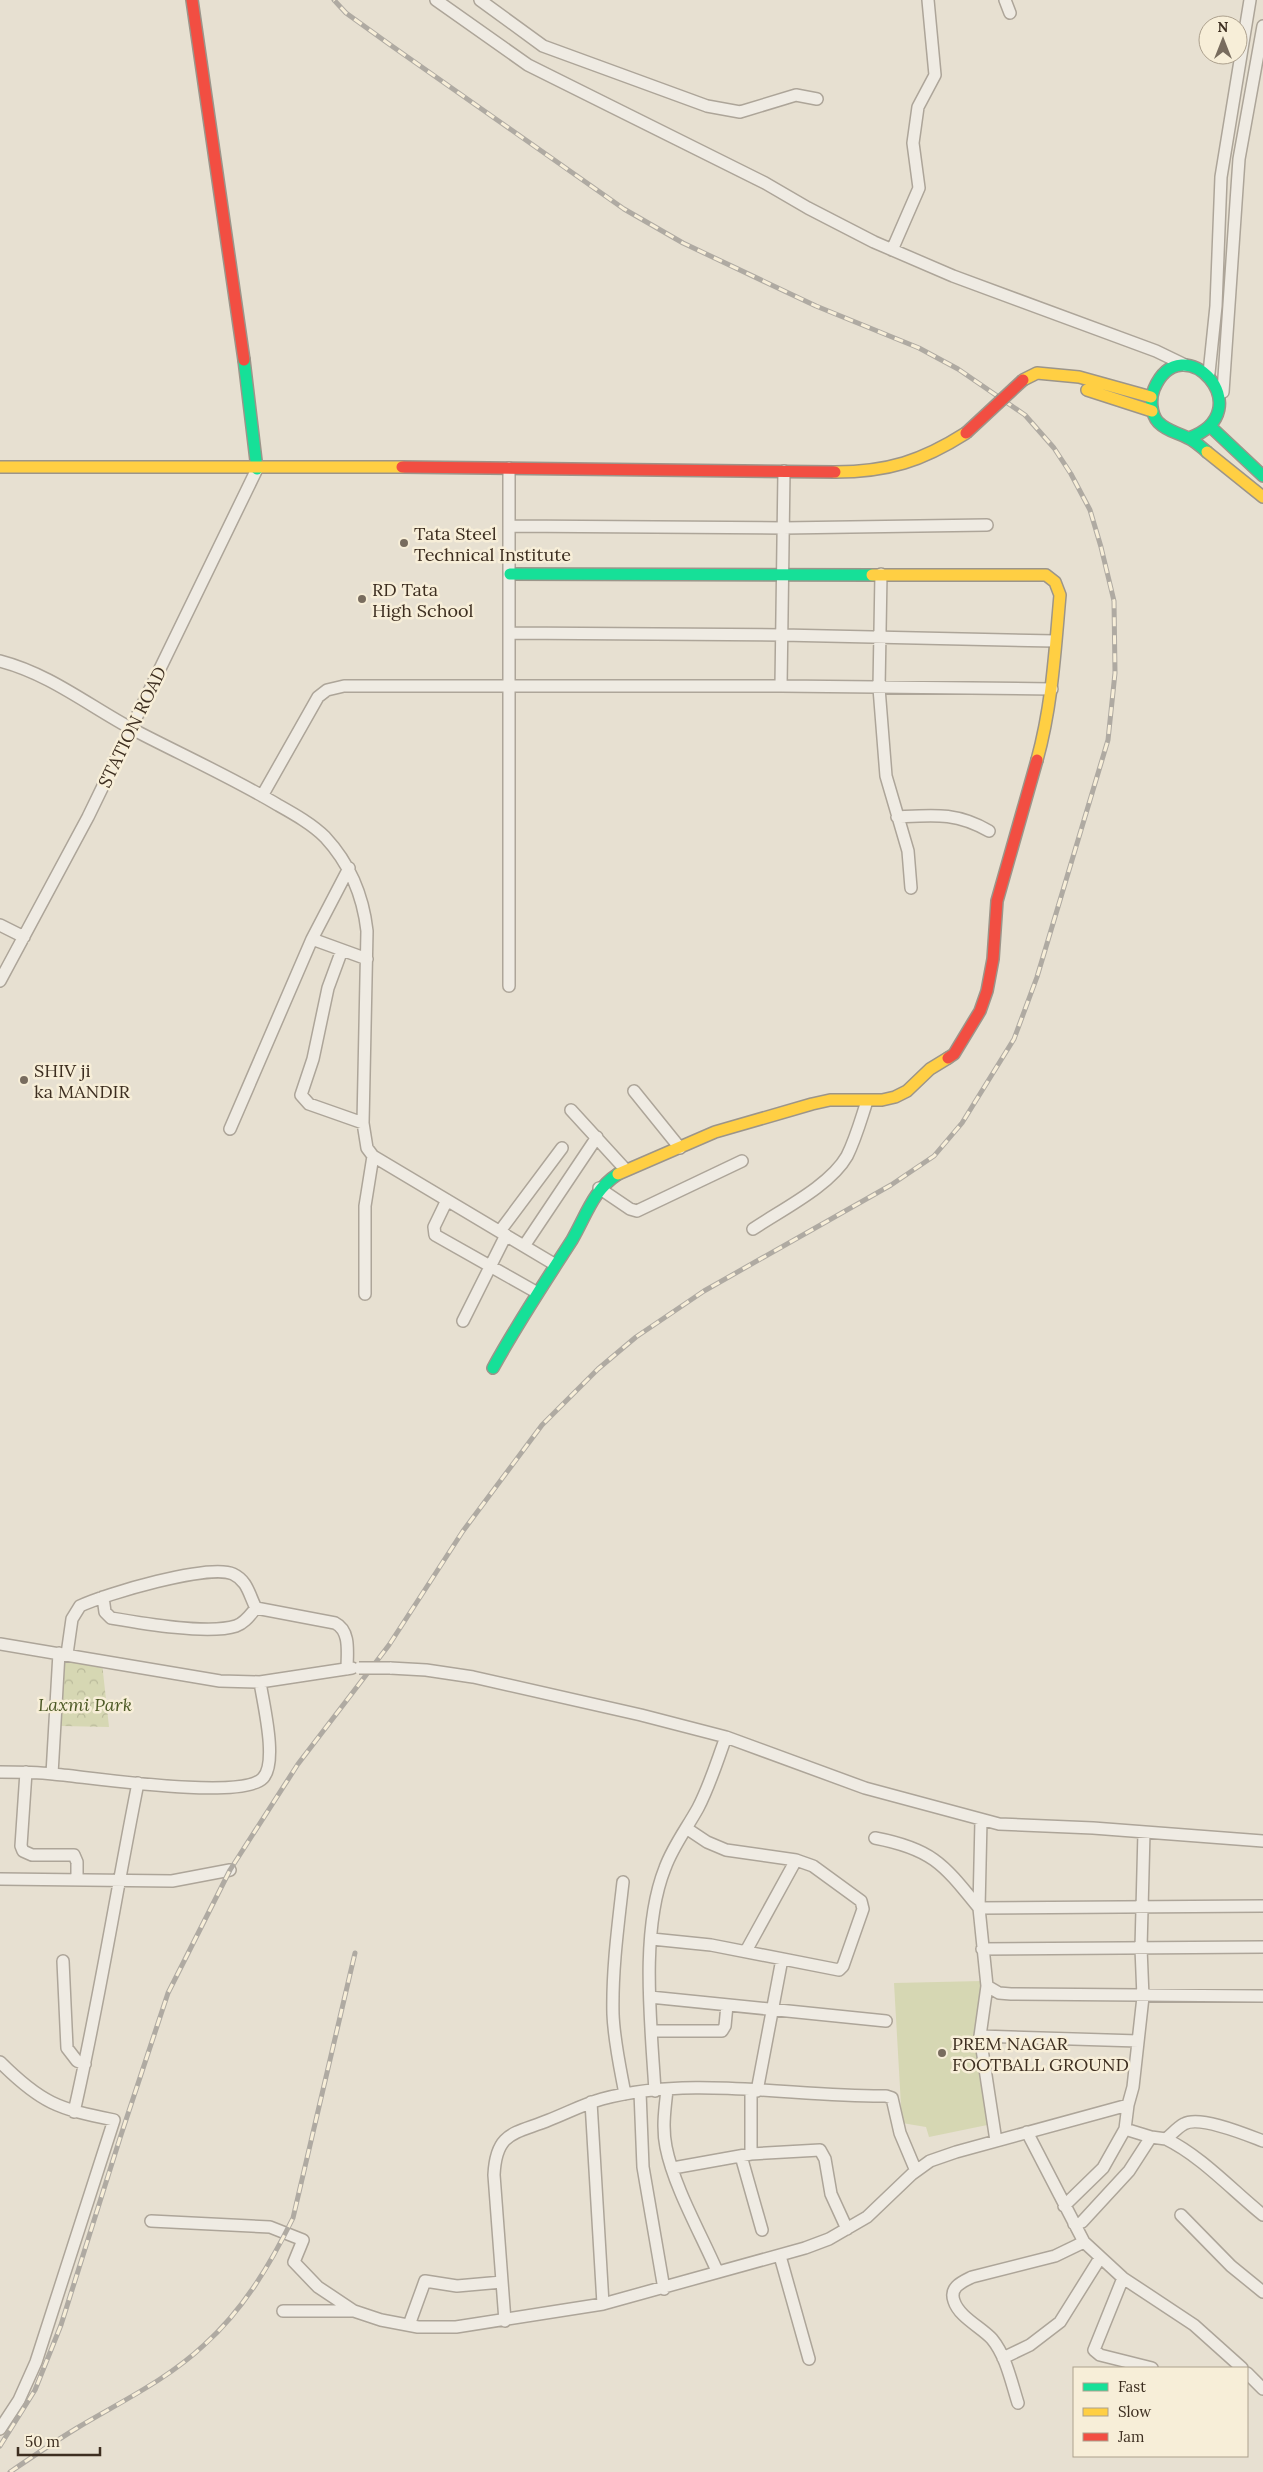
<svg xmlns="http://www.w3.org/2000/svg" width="1263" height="2472" font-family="Lora,serif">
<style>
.grass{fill:#d6d7b3}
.park{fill:url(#park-crowns)}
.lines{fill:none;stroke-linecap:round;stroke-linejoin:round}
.street-casing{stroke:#ada599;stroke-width:14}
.fast-casing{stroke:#9c958a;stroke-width:14}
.slow-casing{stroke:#9c958a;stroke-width:14}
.jam-casing{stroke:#9c958a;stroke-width:14}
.street{stroke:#efebe3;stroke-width:11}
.fast{stroke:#16e098;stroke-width:11}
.slow{stroke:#ffcf43;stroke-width:11}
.jam{stroke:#f24e42;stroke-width:11}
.rail-casing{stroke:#afaaa2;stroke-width:5}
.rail{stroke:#f7eed8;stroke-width:3;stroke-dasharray:9;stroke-linecap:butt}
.street-bridge-casing{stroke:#ada599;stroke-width:14;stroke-linecap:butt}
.jam-bridge-casing{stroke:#9c958a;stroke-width:14;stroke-linecap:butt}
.street-bridge{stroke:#efebe3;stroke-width:11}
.jam-bridge{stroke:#f24e42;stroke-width:11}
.poi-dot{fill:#786c5e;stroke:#f7eed8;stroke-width:2}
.labels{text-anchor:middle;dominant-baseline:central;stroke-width:5;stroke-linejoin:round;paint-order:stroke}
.poi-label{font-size:18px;fill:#3d2e20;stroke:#f7eed8;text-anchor:start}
.street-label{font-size:18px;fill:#3d2e20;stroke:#f7eed8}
.park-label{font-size:18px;font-style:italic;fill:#4d5a26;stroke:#f7eed8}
</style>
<defs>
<pattern id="park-crowns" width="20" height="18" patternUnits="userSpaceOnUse" patternTransform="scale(1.25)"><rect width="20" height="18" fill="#d6d7b3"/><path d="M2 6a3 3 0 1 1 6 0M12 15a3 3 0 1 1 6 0" fill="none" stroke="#b9b99a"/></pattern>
</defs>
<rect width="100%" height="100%" fill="#e7e0d1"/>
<path class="grass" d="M982 1981 992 2124 929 2137 926 2127 902 2123 894 1983Z"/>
<path class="park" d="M65 1658 102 1663 109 1727 61 1726Z"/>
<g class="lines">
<defs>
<path id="street" d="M436 0 528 65 765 183 808 208 874 242 953 276 1156 351 1185 365
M480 0 543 46 707 106 740 112 796 95 817 99
M1005 0 1010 13
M892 250 919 188 913 143 918 107 935 75 928 0
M1209 373 1216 306 1221 177 1250 0
M1223 392 1239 159 1263 26
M509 526 783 528 987 525
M881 574 879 688 886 776 908 851 911 888
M509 633 782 635 1055 641
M0 661C50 674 89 706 134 730 182 755 231 777 278 805 294 814 312 824 325 837 350 864 363 895 367 931L363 1123 367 1148 373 1156 554 1264
M781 686 784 471
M262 796 318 697 327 690 344 686H781L1052 689
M897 817C934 815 956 812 989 831
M0 925 24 937
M312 939 367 959
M342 950 328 988 313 1059 301 1095 309 1104 363 1123
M0 981 88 817 257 469
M509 986V468
M634 1091 680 1148
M571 1110 625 1169
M230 1129 312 939 349 868
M599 1188 630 1209 637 1211 742 1161
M447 1200 434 1227 435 1235 536 1292
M753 1229C781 1210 830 1186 847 1156 856 1138 861 1119 867 1101
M500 1231 562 1148
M524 1246 597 1137
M365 1294V1206L373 1156
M463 1321 506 1235
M103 1597 105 1612 111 1618C140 1623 208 1635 236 1626 245 1623 250 1615 256 1608
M0 1644 220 1681 260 1682 352 1668
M67 1654 72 1619 80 1606C105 1594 210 1563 233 1574 248 1581 249 1595 256 1608L335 1623C351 1631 347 1653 347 1669
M390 1668 426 1670 473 1677 641 1715 726 1737 865 1788 999 1824 1093 1828 1263 1841
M0 1772C18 1772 35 1772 53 1774 89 1777 242 1801 263 1778 278 1762 263 1703 260 1682
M26 1772 21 1846 23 1851 32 1855H74L77 1862V1879
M52 1774 59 1653
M981 1820 979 1908 987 1986 999 1993 1011 1994 1263 1996
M875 1838C933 1849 944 1865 979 1908L1263 1906
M0 1879 172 1881 230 1870
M623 1882C618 1926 612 1970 613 2014 614 2041 620 2067 625 2094
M652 1939 711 1945 839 1970 843 1966 863 1909 861 1901 813 1866 796 1860 726 1850 707 1842 686 1828
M982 1949 1263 1947
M746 1951 796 1860
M63 1961 67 2048 77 2061 85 2064
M987 1986 980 2036 996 2141
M650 1997 886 2021
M652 2031H722L725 2026 727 2005
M980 2036 1138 2041
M0 2062C41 2103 58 2109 114 2120L36 2362 19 2400 0 2429
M667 2090C665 2108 662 2128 666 2147 674 2187 701 2234 717 2271
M655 2091C651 2024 640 1931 665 1868 673 1846 687 1828 698 1808 710 1785 717 1761 726 1737
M751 2091V2154
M757 2091 782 1959
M640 2092 643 2167 664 2289
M591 2102 603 2304
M74 2112C99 2003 116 1893 138 1783
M1125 2129 1151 2137 1166 2139C1172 2134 1178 2127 1184 2124 1200 2115 1247 2135 1263 2141
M1027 2132 1084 2242 1123 2278 1194 2325 1242 2368
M1166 2139C1201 2156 1232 2190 1263 2215
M741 2156 762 2230
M673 2168 751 2154 820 2150 825 2159 831 2194 847 2229
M1064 2206 1103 2168 1125 2129 1128 2105 1133 2087 1143 1997 1141 1948 1144 1832
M1181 2215 1231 2266 1263 2292
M151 2221 270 2227 303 2240 294 2262 318 2287 354 2311
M1074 2224 1082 2222 1129 2171 1151 2137
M780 2256 809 2359
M1123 2278 1094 2350 1100 2355 1152 2368
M283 2311H354L381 2320 418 2327H456L603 2304 805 2248 829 2239 867 2217 912 2174 930 2161 956 2152 1128 2105
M505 2321 494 2175C496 2131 515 2134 549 2120 567 2113 584 2104 602 2099 692 2075 794 2097 886 2096L892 2098 900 2133 916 2171
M409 2325 425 2281 457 2286 502 2282
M1003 2358 1030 2345 1060 2322 1100 2258
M1247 2373 1263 2389
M1018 2403C1011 2381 1006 2356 992 2339 981 2327 959 2317 954 2301 949 2287 962 2282 972 2277L1055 2256 1084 2242"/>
<path id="fast" d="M244 360 257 469
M1212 428 1263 476
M1189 438C1263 411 1182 323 1154 389 1150 399 1151 414 1158 422 1168 432 1177 432 1188 438 1195 441 1201 447 1207 452
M510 574 872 575
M493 1368C517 1324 545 1282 572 1240 586 1216 593 1190 618 1174"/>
<path id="slow" d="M1023 380 1037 373 1079 377 1151 397
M1087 390 1152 411
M1207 452 1263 497
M0 467H402
M835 472C888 472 922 461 966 433
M872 575H1046L1055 582 1060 595C1055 651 1052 706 1037 760
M618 1174 715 1132 812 1104 830 1100H882L895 1097 907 1091 930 1069 948 1058"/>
<path id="jam" d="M192 0 244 360
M402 467 835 472
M948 1058 954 1054 980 1011 987 991 993 959 997 901 1037 760"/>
</defs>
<use href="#street" class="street-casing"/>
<use href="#fast" class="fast-casing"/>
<use href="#slow" class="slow-casing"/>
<use href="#jam" class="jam-casing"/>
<use href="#street" class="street"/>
<use href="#fast" class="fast"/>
<use href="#slow" class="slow"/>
<use href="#jam" class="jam"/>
<defs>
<path id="rail" d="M0 2446 35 2390 61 2325 120 2138 168 1993 230 1870 298 1764 389 1645 463 1531 542 1425 598 1369 636 1337 704 1291 891 1185 934 1156 962 1123 1014 1039 1037 977 1108 740 1115 673 1114 601 1101 547 1090 510 1071 474 1054 448 1025 415 958 369 919 348 816 306 683 243 624 209 389 44 346 13 334 0
M10 2472C32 2457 54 2442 77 2428 120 2402 167 2380 204 2345 243 2310 270 2265 293 2218L355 1953"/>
</defs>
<use href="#rail" class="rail-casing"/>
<use href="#rail" class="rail"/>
<defs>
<path id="street-bridge" d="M359 1668H390"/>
<path id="jam-bridge" d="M966 433 1023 380"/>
</defs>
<use href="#street-bridge" class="street-bridge-casing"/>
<use href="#jam-bridge" class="jam-bridge-casing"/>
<use href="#street-bridge" class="street-bridge"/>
<use href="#jam-bridge" class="jam-bridge"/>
</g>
<g class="poi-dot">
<circle cx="404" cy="543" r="5"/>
<circle cx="362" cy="599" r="5"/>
<circle cx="24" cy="1080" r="5"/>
<circle cx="942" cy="2053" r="5"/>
</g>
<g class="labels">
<g class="poi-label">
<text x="414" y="533">Tata Steel<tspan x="414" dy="21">Technical Institute</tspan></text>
<text x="372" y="589">RD Tata<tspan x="372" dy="21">High School</tspan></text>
<text x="34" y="1070">SHIV ji<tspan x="34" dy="21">ka MANDIR</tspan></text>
<text x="952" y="2043">PREM NAGAR<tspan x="952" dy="21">FOOTBALL GROUND</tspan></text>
</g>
<g class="street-label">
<text transform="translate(132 727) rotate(-64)">STATION ROAD</text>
</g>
<g class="park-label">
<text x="85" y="1704">Laxmi Park</text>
</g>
</g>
<rect x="1073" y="2367" width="175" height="90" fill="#f7eed8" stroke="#ada18e"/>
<rect x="1083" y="2383" width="25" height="8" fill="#16e098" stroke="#ada18e"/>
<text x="1118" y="2392" font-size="15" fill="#3d2e20">Fast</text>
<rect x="1083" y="2408" width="25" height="8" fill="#ffcf43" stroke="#ada18e"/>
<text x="1118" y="2417" font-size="15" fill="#3d2e20">Slow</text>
<rect x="1083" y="2433" width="25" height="8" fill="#f24e42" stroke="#ada18e"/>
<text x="1118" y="2442" font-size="15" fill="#3d2e20">Jam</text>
<g transform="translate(1223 40)"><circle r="24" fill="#f7eed8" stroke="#ada18e"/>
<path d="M0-4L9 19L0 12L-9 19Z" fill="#786c5e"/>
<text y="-8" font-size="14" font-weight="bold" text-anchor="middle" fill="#3d2e20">N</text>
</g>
<path d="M18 2447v8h82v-8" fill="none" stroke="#3d2e20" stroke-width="2.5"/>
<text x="25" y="2447" font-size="15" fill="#3d2e20" stroke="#f7eed8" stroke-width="4" paint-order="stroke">50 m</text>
</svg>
